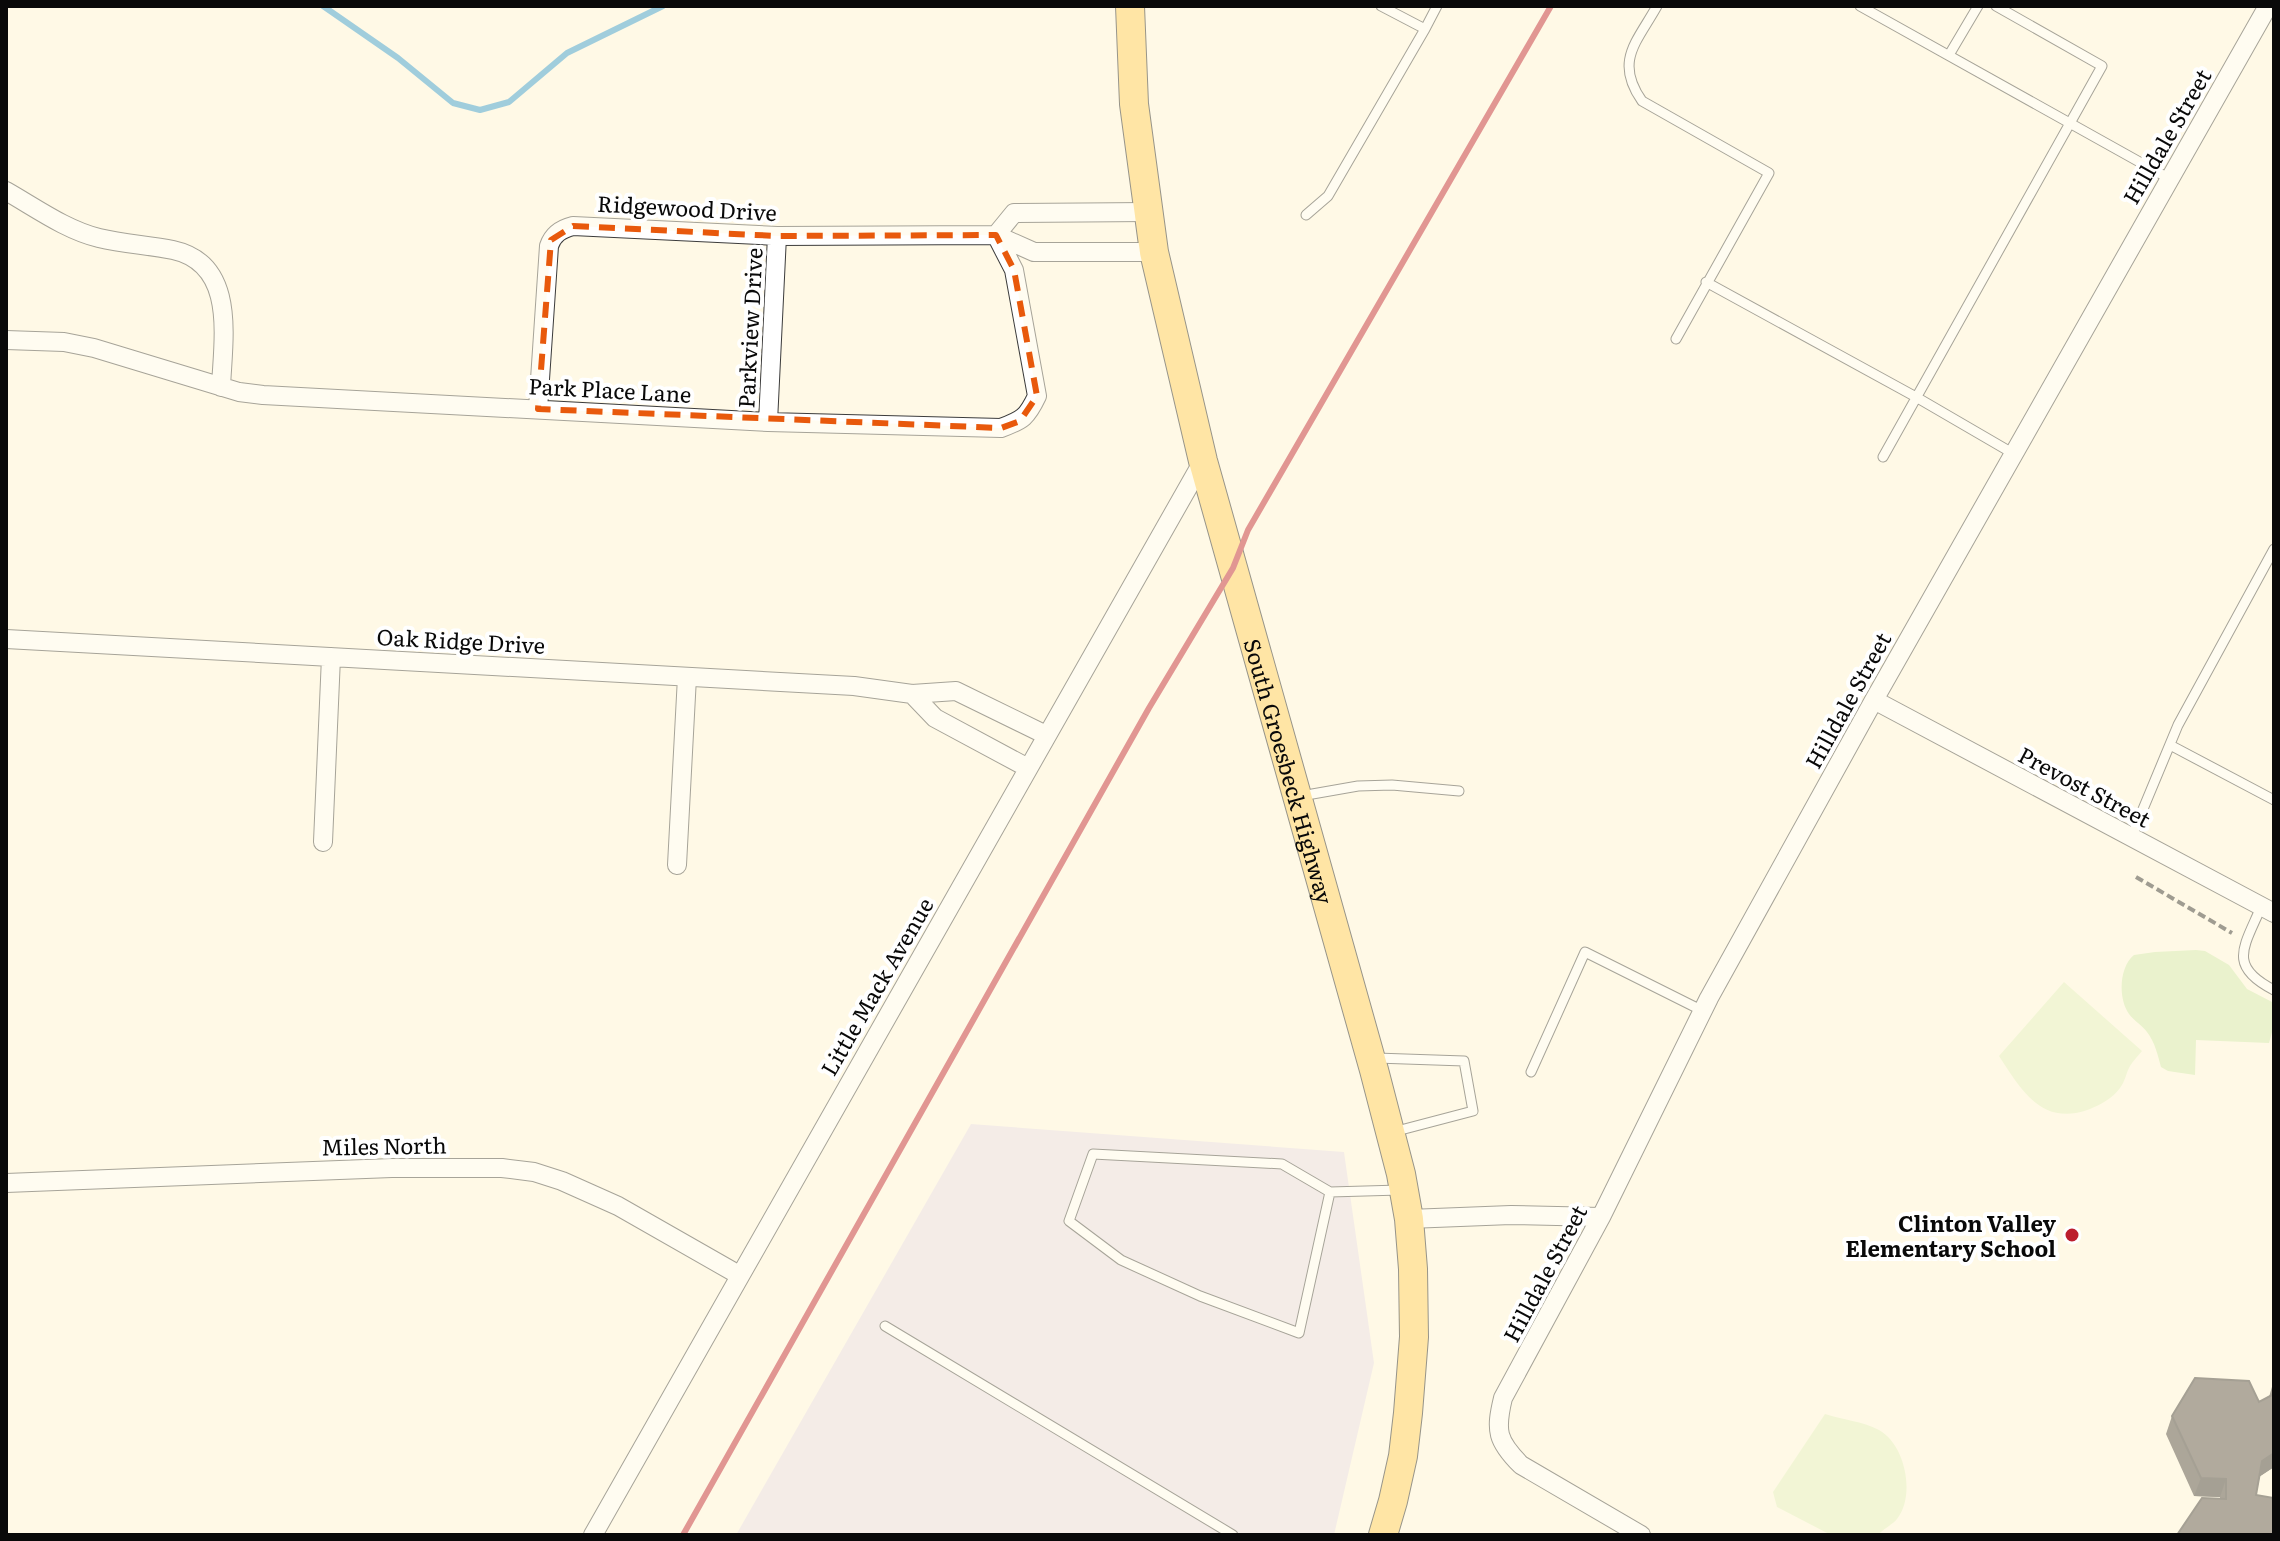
<svg xmlns="http://www.w3.org/2000/svg" width="2280" height="1541" font-family="Literata,serif">
<style>
.industrial{fill:#e7dce9}
.green{fill:#d0e9af}
.pitch{fill:#e2f0c2}
.lines{fill:none;stroke-linecap:round;stroke-linejoin:round}
.stream{stroke:#2e98d1;stroke-width:6}
.service-casing{stroke:#3c3c3c;stroke-width:11}
.minor-casing{stroke:#3c3c3c;stroke-width:20}
.primary-casing{stroke:#1a1a1a;stroke-width:30}
.path{stroke:#2b2b2b;stroke-width:4;stroke-dasharray:8 4;stroke-linecap:butt}
.service{stroke:#fff;stroke-width:9}
.minor{stroke:#fff;stroke-width:18}
.primary{stroke:#fecd57;stroke-width:28}
.rail{stroke:#bc1e2e;stroke-width:6}
.wall{fill:#47403c}
.shaded-wall{fill:#393431}
.building{fill:#524a46;stroke:#393431;stroke-width:2}
.marked{fill:none;stroke:#e8590c;stroke-width:6;stroke-dasharray:16 10;stroke-linejoin:round}
.poi-dot{fill:#bc1e2e;stroke:#fff;stroke-width:3}
.labels{text-anchor:middle;dominant-baseline:central;stroke-width:8;stroke-linejoin:round;paint-order:stroke}
.street-label{font-size:22px;fill:#090909;stroke:#fff}
.poi-label{font-size:22px;font-weight:bold;fill:#090909;stroke:#fff;text-anchor:end}
</style>
<rect width="100%" height="100%" fill="#fff9e6"/>
<path class="industrial" d="M971 1124 1344 1152 1374 1363 1334 1535H736Z"/>
<path class="green" d="M2196 950 2205 951 2229 965 2247 989 2274 1003V1025L2269 1043 2196 1040 2195 1075 2168 1071 2161 1067C2158 1056 2155 1042 2147 1032 2142 1025 2134 1021 2129 1014 2118 999 2119 967 2134 955L2155 952Z"/>
<path class="pitch" d="M2064 982 2142 1051C2138 1056 2133 1061 2130 1066 2126 1073 2125 1082 2120 1088 2113 1098 2100 1105 2090 1109 2042 1127 2022 1091 1999 1056Z
M1825 1414C1843 1420 1862 1421 1879 1430 1905 1444 1916 1495 1897 1519 1892 1525 1883 1529 1878 1535H1831L1777 1507 1773 1492Z"/>
<g class="lines">
<path class="stream" d="M323 6 398 58 453 103 480 110 509 102 567 53 663 6"/>
<defs>
<path id="service" d="M1381 6 1425 29 1437 6
M1657 6C1637 42 1614 61 1642 101L1769 173 1676 339
M1860 6 2170 179
M1949 55 1978 6
M1306 215 1328 196 1425 29
M1706 282 1916 397 2014 454
M1883 457 2102 66 1996 6
M2170 745 2274 800
M1301 796 1358 786 1392 785 1459 791
M2131 838 2178 725 2274 549
M2261 907C2244 947 2227 966 2274 990
M1376 1058 1464 1061 1473 1111 1393 1132
M1531 1072 1585 952 1703 1011
M1330 1192 1282 1164 1093 1154 1069 1221 1121 1260 1200 1296 1299 1333 1330 1192 1400 1190
M885 1326 1233 1535"/>
<path id="minor" d="M6 191C36 208 66 230 99 238 124 244 149 245 173 250 237 264 223 339 221 387
M996 235 1014 213 1148 212
M6 340 64 342 94 348 239 392 263 395 768 422 1001 428C1023 420 1027 417 1037 396L1014 270 996 235
M538 409 549 246C553 234 561 229 573 226L777 236 996 235 1034 252H1154
M768 422 777 236
M6 639 854 686 912 694 956 691 1046 735
M912 694 935 718 1028 768
M1874 700 2274 913
M323 842 331 657
M677 865 687 677
M6 1183 392 1168H502L534 1172 562 1181 618 1206 739 1275
M1409 1219 1511 1215 1601 1217
M593 1535 1203 461
M1641 1535 1521 1465C1497 1441 1495 1431 1503 1398L1601 1217 1709 998 1874 700 2268 6"/>
<g id="primary">
<path id="s1" d="M1130 6 1134 104 1154 252 1203 461 1374 1070 1401 1174 1409 1219 1413 1269 1414 1337 1408 1413 1403 1456 1393 1501 1383 1535"/>
</g>
</defs>
<use href="#service" class="service-casing"/>
<use href="#minor" class="minor-casing"/>
<use href="#primary" class="primary-casing"/>
<path class="path" d="M2136 877 2232 933"/>
<use href="#service" class="service"/>
<use href="#minor" class="minor"/>
<use href="#primary" class="primary"/>
<path class="rail" d="M683 1535 1149 708 1233 568 1248 530 1551 6"/>
</g>
<path class="wall" d="M2274 1380V1467L2260 1476 2256 1495 2274 1498 2220 1499V1497L2194 1496 2166 1434 2172 1416 2259 1402 2269 1397Z"/>
<path class="shaded-wall" d="M2274 1453V1467L2256 1479 2262 1461Z
M2201 1478 2226 1479 2220 1497 2194 1496Z"/>
<path class="building" d="M2195 1378 2249 1381 2259 1402 2274 1394V1453L2262 1461 2256 1495 2274 1498V1535H2177L2202 1498 2226 1499V1479L2201 1478 2172 1416Z"/>
<path d="M0 0H2280V1541H0ZM573 226 777 236 996 235 1014 270 1037 396 1020 421 1001 428 538 409 551 240Z" fill="#fff9e6" fill-opacity=".55" fill-rule="evenodd"/>
<path class="marked" d="M573 226 777 236 996 235 1014 270 1037 396 1020 421 1001 428 538 409 551 240Z"/>
<circle class="poi-dot" cx="2072" cy="1235" r="8"/>
<g class="labels">
<g class="street-label">
<text transform="translate(2166 136) rotate(-60)">Hilldale Street</text>
<text transform="translate(687 207) rotate(3)">Ridgewood Drive</text>
<text transform="translate(749 328) rotate(-87)">Parkview Drive</text>
<text transform="translate(610 389) rotate(3)">Park Place Lane</text>
<text transform="translate(461 640) rotate(3)">Oak Ridge Drive</text>
<text transform="translate(1847 700) rotate(-61)">Hilldale Street</text>
<text stroke="none"><textPath href="#s1" startOffset="784">South Groesbeck Highway</textPath></text>
<text transform="translate(2085 786) rotate(28)">Prevost Street</text>
<text transform="translate(876 986) rotate(-60)">Little Mack Avenue</text>
<text transform="translate(384 1145) rotate(-1)">Miles North</text>
<text transform="translate(1544 1273) rotate(-62)">Hilldale Street</text>
</g>
<g class="poi-label">
<text x="2056" y="1222">Clinton Valley<tspan x="2056" dy="25">Elementary School</tspan></text>
</g>
</g>
<rect width="2280" height="1541" fill="none" stroke="#090909" stroke-width="16"/>
</svg>
